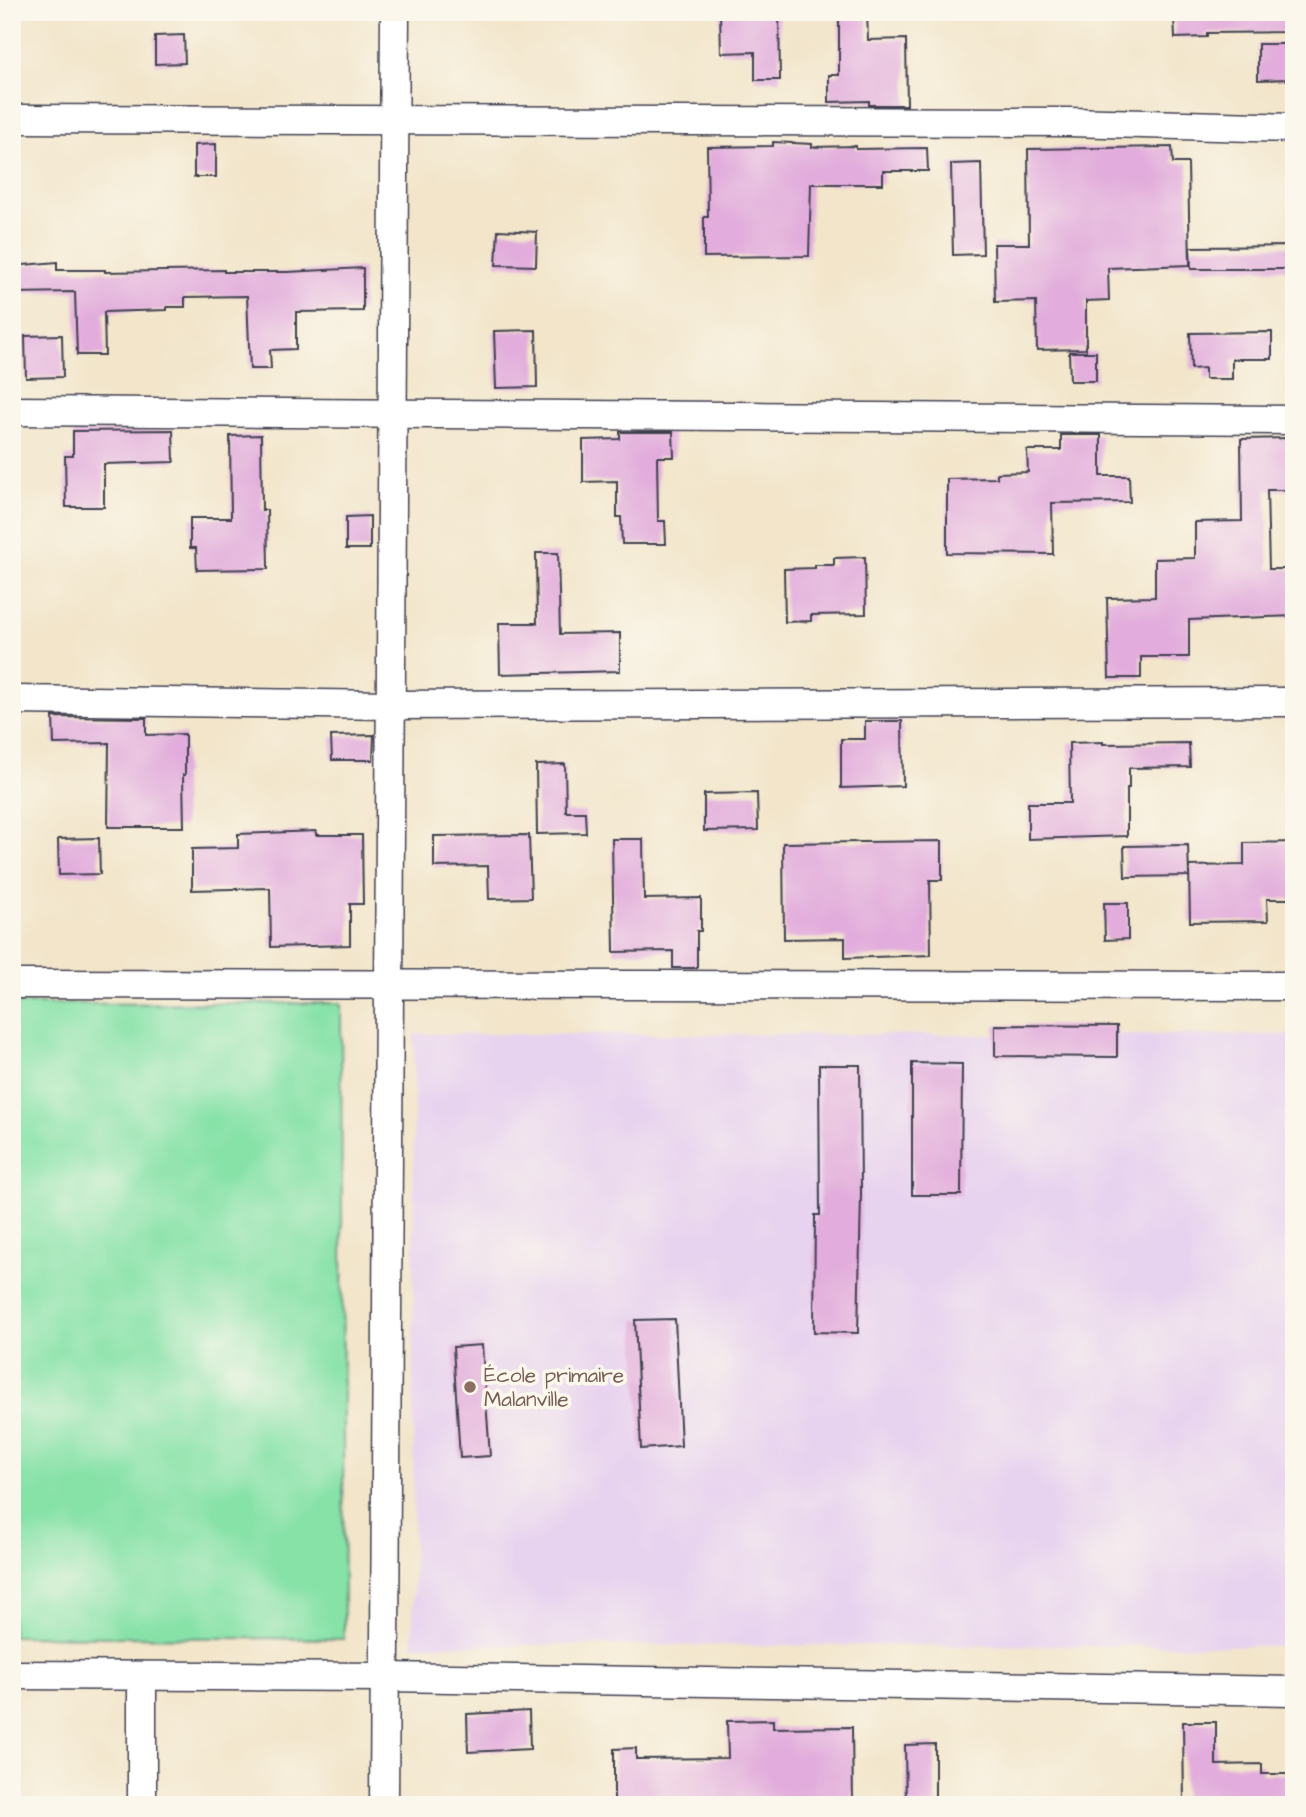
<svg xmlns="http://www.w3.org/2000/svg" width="1306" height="1817" font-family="'Architects Daughter',sans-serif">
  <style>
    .built { fill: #e7d2ef }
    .green { fill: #87e2a8; stroke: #548272; stroke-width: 2 }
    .building { fill: #e2addc }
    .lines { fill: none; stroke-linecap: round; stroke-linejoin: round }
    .street-casing { stroke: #413f50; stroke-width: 31 }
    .street { stroke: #fff; stroke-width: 28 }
    .education-dot { fill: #8d6e63; stroke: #fbf7ec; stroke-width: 2.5 }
    .labels { text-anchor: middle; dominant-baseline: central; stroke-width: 7; stroke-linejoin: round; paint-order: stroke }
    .education-label { font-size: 21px; fill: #785e54; stroke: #fbf7ec; text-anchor: start }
  </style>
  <rect width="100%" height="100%" fill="#fbf7ec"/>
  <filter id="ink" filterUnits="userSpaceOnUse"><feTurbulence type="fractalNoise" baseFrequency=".0143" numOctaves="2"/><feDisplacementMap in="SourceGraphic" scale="14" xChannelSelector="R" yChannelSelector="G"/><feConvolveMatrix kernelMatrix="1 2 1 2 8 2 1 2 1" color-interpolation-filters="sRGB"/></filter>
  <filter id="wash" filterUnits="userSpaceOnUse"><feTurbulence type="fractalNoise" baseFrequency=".00686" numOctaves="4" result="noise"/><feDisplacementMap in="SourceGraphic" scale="28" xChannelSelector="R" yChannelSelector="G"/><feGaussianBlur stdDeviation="1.57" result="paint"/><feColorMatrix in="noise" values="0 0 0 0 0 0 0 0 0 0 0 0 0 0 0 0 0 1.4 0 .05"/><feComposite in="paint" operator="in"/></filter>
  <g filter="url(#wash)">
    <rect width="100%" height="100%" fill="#f2e5ca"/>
    <!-- built -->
    <polygon class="built" points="414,1034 1294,1035 1294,1646 413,1645"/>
    <!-- green -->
    <polygon class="green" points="341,1003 344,1639 12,1636 12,1004"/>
    <g id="blocks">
      <!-- building -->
      <g class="building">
        <polygon points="720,12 779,12 780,80 755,80 755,52 721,53"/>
        <polygon points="839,12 867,12 868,40 906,39 907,105 869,105 869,101 829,102 829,75 839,75"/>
        <polygon points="1195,12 1294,12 1294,32 1207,33 1207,37 1175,38 1174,15 1195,14"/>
        <polygon points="184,35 185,63 155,64 155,36"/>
        <polygon points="1258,44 1291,44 1290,79 1258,80"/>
        <polygon points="773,142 812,144 812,147 856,146 856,149 927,148 928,171 883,171 883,184 811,184 809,256 704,257 704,217 708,217 707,147 773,146"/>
        <polygon points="216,144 216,177 194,177 194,145"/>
        <polygon points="1172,147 1173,163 1188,163 1190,265 1108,268 1109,300 1086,301 1086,349 1037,350 1036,301 995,302 994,244 1029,244 1028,149"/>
        <polygon points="981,163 983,254 953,255 951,164"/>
        <polygon points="498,230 537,232 536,266 496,265"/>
        <polygon points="1294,246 1294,269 1191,269 1190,247"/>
        <polygon points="57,262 57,270 105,270 105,272 224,270 224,272 287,272 363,268 363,311 296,312 296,349 270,350 271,369 250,369 247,296 185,297 185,307 167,307 167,310 104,312 105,355 77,355 75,292 12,293 12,266"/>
        <polygon points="536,330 537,387 496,388 494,331"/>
        <polygon points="1272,332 1272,359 1232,359 1232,379 1205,379 1205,368 1191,369 1190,333"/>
        <polygon points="62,335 63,377 26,378 25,336"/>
        <polygon points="1069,352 1096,352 1096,381 1070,381"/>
        <polygon points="173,430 174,462 104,464 104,507 66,507 65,456 73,456 73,431"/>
        <polygon points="620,432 673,432 674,457 657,457 658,521 665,521 666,544 622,544 621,517 617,517 617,481 583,482 583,440 620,439"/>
        <polygon points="261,435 262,510 267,510 268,569 197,570 196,548 190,548 190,518 231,518 230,436"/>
        <polygon points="1061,435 1101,435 1101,476 1129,476 1130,502 1052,503 1053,554 947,553 947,479 997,478 997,473 1028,472 1027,450 1061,450"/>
        <polygon points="1294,438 1294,490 1267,490 1269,569 1294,569 1294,616 1189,620 1189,657 1141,657 1141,678 1109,678 1107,598 1155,597 1155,559 1195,558 1195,522 1242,521 1241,439"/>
        <polygon points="370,516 370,549 346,549 346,517"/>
        <polygon points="536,553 558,553 560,634 620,633 620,671 500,674 499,623 537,623"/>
        <polygon points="865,557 866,614 811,615 811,621 785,622 784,569 815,568 815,565 834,565 834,558"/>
        <polygon points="53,717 146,718 146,735 185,734 185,775 183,775 184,827 108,827 109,743 54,744"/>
        <polygon points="865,721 902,721 903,786 841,788 841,739 865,739"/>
        <polygon points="374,735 373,760 332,760 331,736"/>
        <polygon points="1103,742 1103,744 1189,743 1190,767 1129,768 1129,788 1127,788 1127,836 1028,839 1028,803 1070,803 1069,743"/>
        <polygon points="565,764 566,812 585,812 586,833 537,834 536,765"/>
        <polygon points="757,793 758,830 704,831 704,794"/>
        <polygon points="316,831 316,835 362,835 363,904 350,904 350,945 271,947 270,888 192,890 192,849 238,848 238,834"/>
        <polygon points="529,835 531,898 489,899 488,866 434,867 434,836"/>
        <polygon points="99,838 100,874 59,875 58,839"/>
        <polygon points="612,839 643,839 644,899 701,898 701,931 697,931 697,968 673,968 673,951 614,952"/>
        <polygon points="942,841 942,880 930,880 931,955 845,958 845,938 784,939 783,843"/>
        <polygon points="1294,842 1293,899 1267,899 1268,921 1190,922 1189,866 1244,865 1244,843"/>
        <polygon points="1188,845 1189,876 1125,877 1124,846"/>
        <polygon points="1104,903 1128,903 1128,939 1105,940"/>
        <polygon points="995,1025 1117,1026 1117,1057 995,1056"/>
        <polygon points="912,1063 962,1064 961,1195 912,1195"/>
        <polygon points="819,1065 860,1065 861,1194 858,1333 814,1332 815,1215 820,1215"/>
        <polygon points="675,1319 681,1446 641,1449 635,1320"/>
        <polygon points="482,1345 490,1456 460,1458 453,1347"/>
        <polygon points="529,1711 530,1749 468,1752 467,1714"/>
        <polygon points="773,1720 773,1728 852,1727 853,1805 614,1805 614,1749 636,1748 636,1759 728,1758 727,1721"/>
        <polygon points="1183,1722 1216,1722 1216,1765 1262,1764 1262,1774 1294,1774 1294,1805 1184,1805"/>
        <polygon points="935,1744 935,1805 906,1805 905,1745"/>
      </g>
    </g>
  </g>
  <g filter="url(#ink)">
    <use href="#blocks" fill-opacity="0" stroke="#413f50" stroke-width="2"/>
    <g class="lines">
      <defs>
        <g id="street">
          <polyline points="12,119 1069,122 1294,128"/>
          <polyline points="12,411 1294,420"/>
          <polyline points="12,700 390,705 1294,702"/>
          <polyline points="12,984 1294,986"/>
          <polyline points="12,1675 385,1677 1294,1691"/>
          <polyline points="142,1805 142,1677"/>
          <polyline points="384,1805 395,12"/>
        </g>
      </defs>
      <!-- street casing -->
      <use href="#street" class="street-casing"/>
      <!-- street -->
      <use href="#street" class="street"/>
    </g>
  </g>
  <!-- markers -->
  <circle class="education-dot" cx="470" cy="1387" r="7"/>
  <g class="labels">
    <!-- education labels -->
    <g class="education-label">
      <text x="484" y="1375">École primaire<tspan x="484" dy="24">Malanville</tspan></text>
    </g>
  </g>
  <!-- margin -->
  <rect width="1306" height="1817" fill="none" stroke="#fbf7ec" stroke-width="42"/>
</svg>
